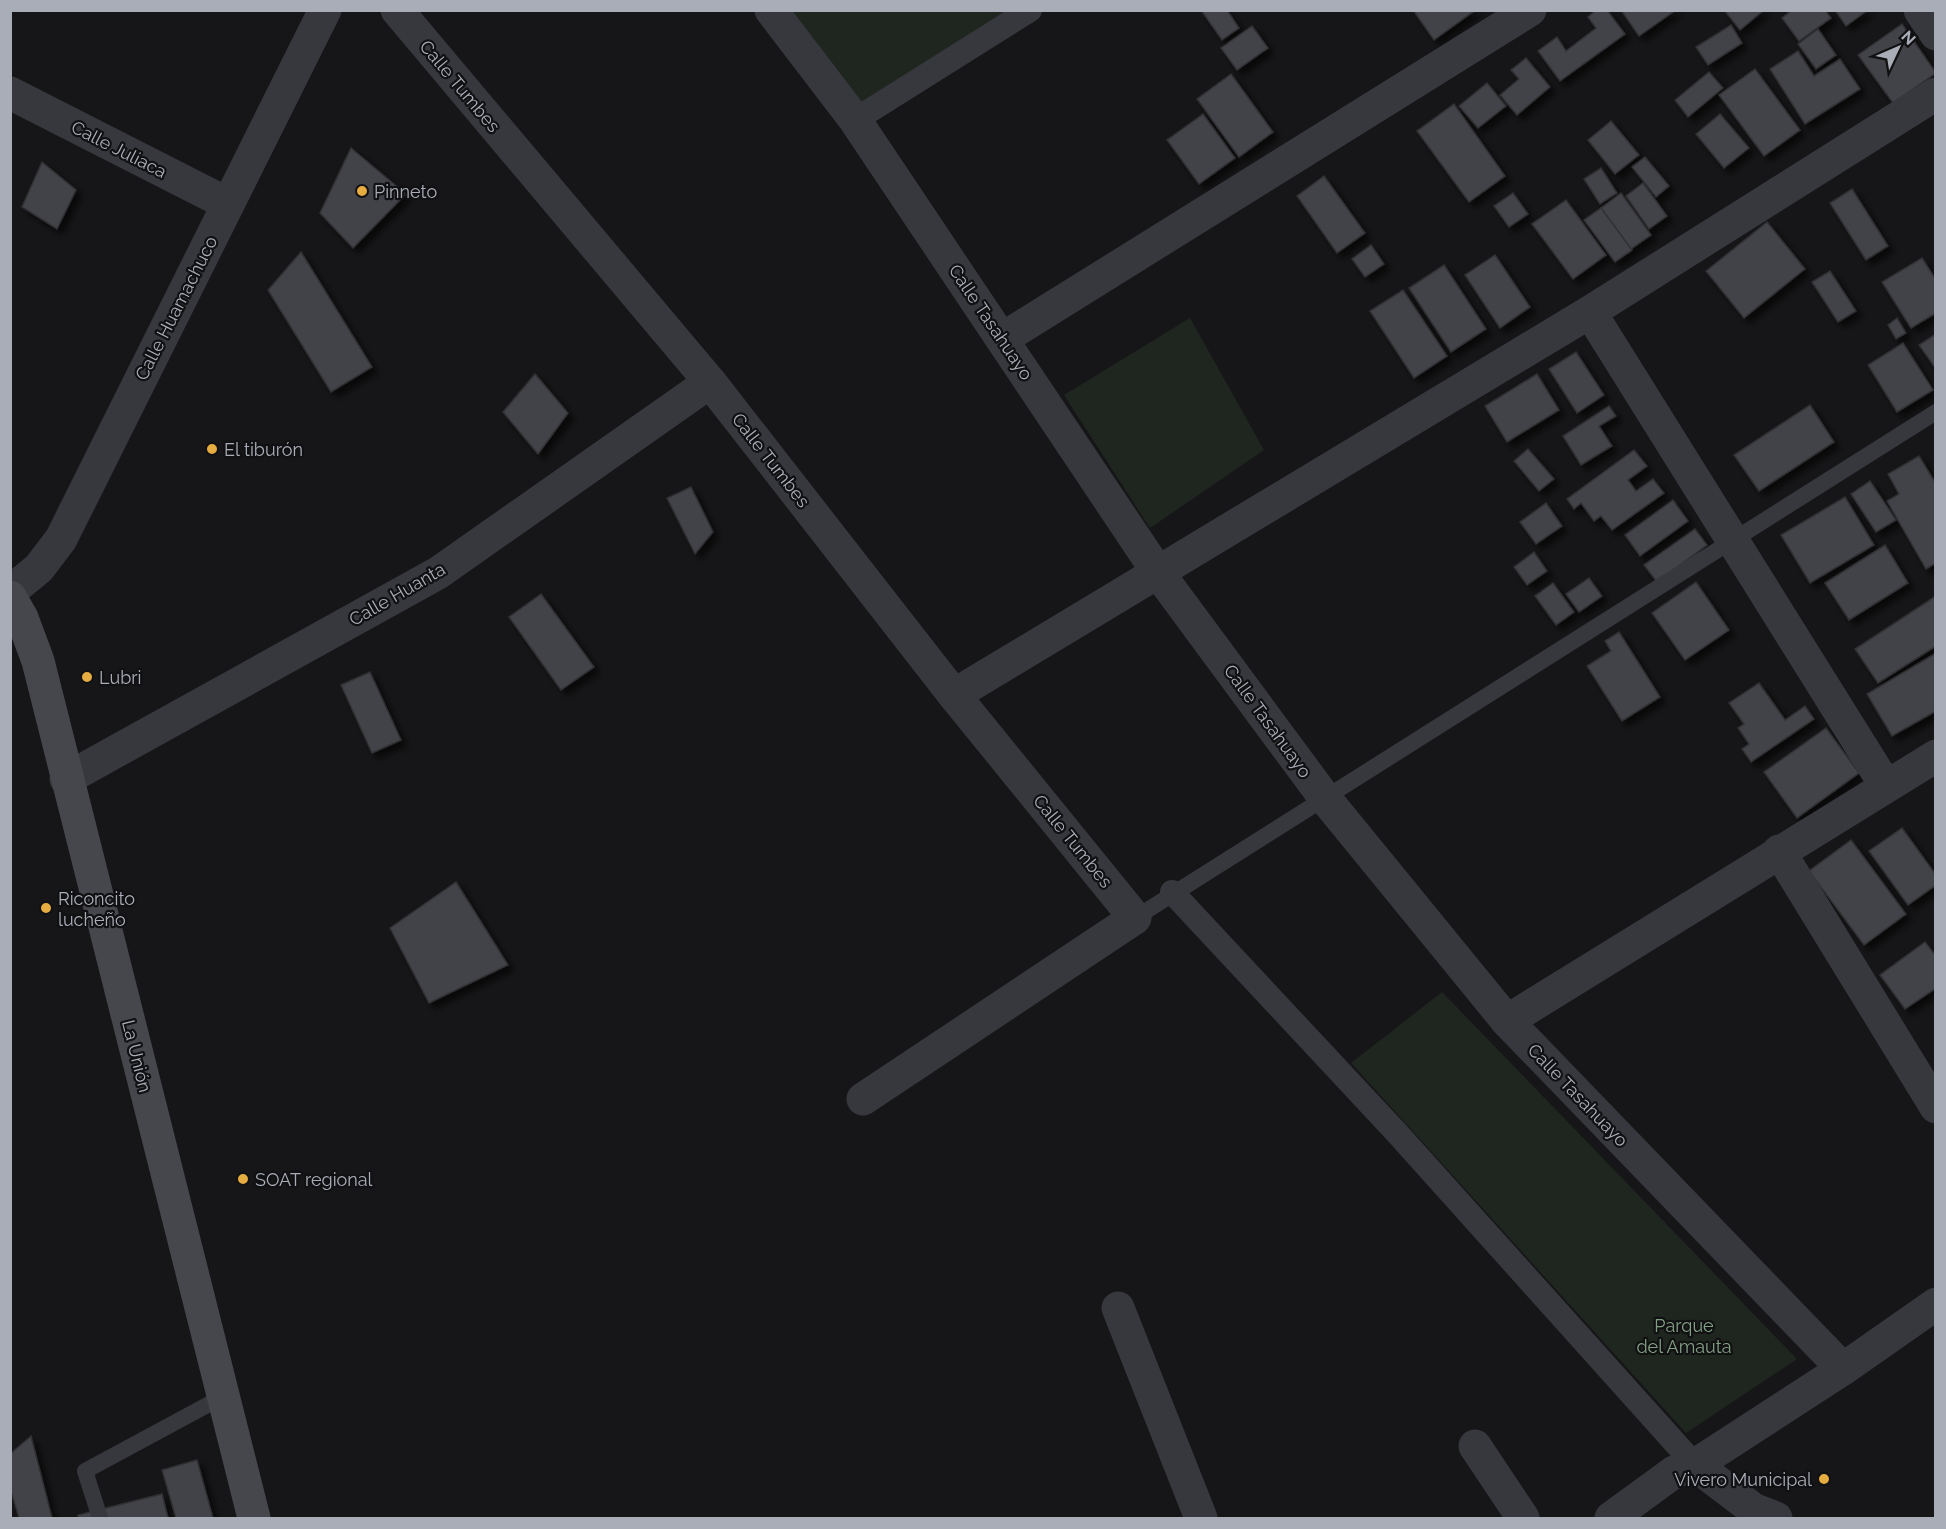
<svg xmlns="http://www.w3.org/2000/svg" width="1946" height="1529" font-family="Raleway,sans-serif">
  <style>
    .green { fill: #1f261f }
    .building { fill: #434348; stroke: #303034; stroke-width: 1.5; filter: url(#shadow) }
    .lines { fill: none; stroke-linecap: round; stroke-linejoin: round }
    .service { stroke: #37383d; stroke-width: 16 }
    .pedestrian { stroke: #37383d; stroke-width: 24 }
    .minor { stroke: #37383d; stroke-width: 33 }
    .tertiary { stroke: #37383d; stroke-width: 33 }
    .secondary { stroke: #46474c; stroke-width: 33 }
    .poi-dot { fill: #e5ac41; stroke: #111113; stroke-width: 2 }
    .labels { text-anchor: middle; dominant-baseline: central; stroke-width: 4.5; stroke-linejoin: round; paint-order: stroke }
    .street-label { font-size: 18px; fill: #a9adb7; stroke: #111113 }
    .poi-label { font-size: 18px; fill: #a9adb7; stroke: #111113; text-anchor: start }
    .park-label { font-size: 18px; fill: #82a083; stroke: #111113 }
  </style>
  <defs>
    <filter id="shadow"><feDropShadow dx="5.5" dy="5.5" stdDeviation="3" flood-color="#0009"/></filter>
  </defs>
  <rect width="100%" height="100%" fill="#161618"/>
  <!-- green -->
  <g class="green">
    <polygon points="791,11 1015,11 860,106"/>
    <polygon points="1190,318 1264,450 1150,528 1064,395"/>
    <polygon points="1442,992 1797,1359 1686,1433 1351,1063"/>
  </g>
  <!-- building -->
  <g class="building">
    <polygon points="1201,10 1227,10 1239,28 1222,40"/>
    <polygon points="1413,10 1474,10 1474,11 1434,40"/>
    <polygon points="1596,10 1607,10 1625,34 1560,81 1538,51 1557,37 1566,51 1596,28 1588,17"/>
    <polygon points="1621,10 1676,10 1639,36"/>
    <polygon points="1724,10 1764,10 1740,30"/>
    <polygon points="1792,10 1825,10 1831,18 1799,41 1782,18"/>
    <polygon points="1835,10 1868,10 1846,26"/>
    <polygon points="1902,24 1936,73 1893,103 1858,55"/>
    <polygon points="1731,25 1742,43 1708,65 1696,47"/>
    <polygon points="1252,26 1268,48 1237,70 1221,48"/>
    <polygon points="1818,29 1836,55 1816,69 1798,44"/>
    <polygon points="1798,51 1814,76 1840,59 1860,89 1805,124 1770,69"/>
    <polygon points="1526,58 1550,87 1517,115 1500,95 1519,79 1511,70"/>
    <polygon points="1755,69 1800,130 1764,156 1719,95"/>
    <polygon points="1709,72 1723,88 1688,117 1675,100"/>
    <polygon points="1231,74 1273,132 1239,157 1197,99"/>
    <polygon points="1487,83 1506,106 1478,128 1459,106"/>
    <polygon points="1454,104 1505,176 1469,202 1417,131"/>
    <polygon points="1203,114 1235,158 1199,184 1167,140"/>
    <polygon points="1720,114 1749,148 1724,168 1696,134"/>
    <polygon points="1611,121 1639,155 1615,174 1588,140"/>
    <polygon points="351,148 406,194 353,248 320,213"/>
    <polygon points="1645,157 1669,186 1656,197 1632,167"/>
    <polygon points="42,162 76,190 57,229 22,207"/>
    <polygon points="1601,168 1617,193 1600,204 1584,179"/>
    <polygon points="1324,176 1365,233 1337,253 1297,196"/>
    <polygon points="1643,183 1667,216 1649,229 1626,196"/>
    <polygon points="1852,189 1888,246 1866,260 1830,203"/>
    <polygon points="1513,193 1528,214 1509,227 1494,206"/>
    <polygon points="1621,193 1651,235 1631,249 1601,208"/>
    <polygon points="1566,200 1606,255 1573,279 1532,224"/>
    <polygon points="1601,208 1632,250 1615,262 1584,220"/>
    <polygon points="1767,222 1805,269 1744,318 1706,271"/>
    <polygon points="1371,245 1384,264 1365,277 1352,259"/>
    <polygon points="301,252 372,367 331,392 268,290"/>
    <polygon points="1495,255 1530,307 1500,328 1465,275"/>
    <polygon points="1922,258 1936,280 1936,313 1911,328 1882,282"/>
    <polygon points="1444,265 1486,329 1451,352 1409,288"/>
    <polygon points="1830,271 1856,311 1838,322 1812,282"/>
    <polygon points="1403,290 1447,356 1414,378 1370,311"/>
    <polygon points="1897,318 1906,333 1896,339 1888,325"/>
    <polygon points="1936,334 1936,369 1919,345"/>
    <polygon points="1903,343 1933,390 1897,412 1868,365"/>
    <polygon points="1576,352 1604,395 1577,413 1549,369"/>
    <polygon points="535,374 568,413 538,454 503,412"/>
    <polygon points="1537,374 1559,410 1507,442 1485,406"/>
    <polygon points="1810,405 1834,442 1759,491 1734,455"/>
    <polygon points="1609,406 1616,416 1599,426 1612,446 1581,465 1563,436"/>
    <polygon points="1528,449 1554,479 1539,491 1514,461"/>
    <polygon points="1634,450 1647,466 1628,480 1636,491 1653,479 1664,493 1612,530 1601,516 1594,521 1581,503 1574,509 1567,499"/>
    <polygon points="1919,456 1936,484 1936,563 1926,569 1887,501 1899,494 1888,474"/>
    <polygon points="1870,481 1896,520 1876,532 1851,494"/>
    <polygon points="691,487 713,532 695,554 667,498"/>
    <polygon points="1845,497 1874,545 1810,583 1781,535"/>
    <polygon points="1673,500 1688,521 1640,556 1625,535"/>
    <polygon points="1546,503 1562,526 1536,544 1520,522"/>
    <polygon points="1695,529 1707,545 1657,582 1644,565"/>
    <polygon points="1885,545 1908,583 1849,620 1825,583"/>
    <polygon points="1534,552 1547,571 1527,585 1514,567"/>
    <polygon points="1589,578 1602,596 1579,612 1566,594"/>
    <polygon points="1696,582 1729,630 1685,660 1652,613"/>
    <polygon points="1553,583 1574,612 1556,625 1535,596"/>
    <polygon points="541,594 594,667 561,690 509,617"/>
    <polygon points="1936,596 1936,646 1878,683 1855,649"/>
    <polygon points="1619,632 1660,697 1622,721 1587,666 1611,651 1605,641"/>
    <polygon points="1936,653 1936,711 1892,736 1867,694"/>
    <polygon points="370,672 401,740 372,753 341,685"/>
    <polygon points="1759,683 1785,720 1805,706 1814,719 1751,762 1742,749 1749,744 1738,728 1744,724 1729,703"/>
    <polygon points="1826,728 1859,773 1797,818 1764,772"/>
    <polygon points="1902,828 1936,875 1936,885 1908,905 1869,851"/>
    <polygon points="1851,840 1906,914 1864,945 1809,871"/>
    <polygon points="456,882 508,965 429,1003 390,928"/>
    <polygon points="1925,942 1936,956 1936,988 1905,1009 1880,975"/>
    <polygon points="31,1436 52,1518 19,1518 10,1488 10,1454"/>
    <polygon points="197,1460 213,1518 176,1518 162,1470"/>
    <polygon points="162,1494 168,1518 78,1518 78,1515"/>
  </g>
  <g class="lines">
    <!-- service -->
    <g class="service">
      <polyline points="1135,918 1936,412"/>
      <polyline points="100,1518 85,1471 224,1396"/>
    </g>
    <!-- pedestrian -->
    <g class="pedestrian">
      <polyline points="855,120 1030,10"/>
      <polyline points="1172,892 1397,1133 1695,1465"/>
    </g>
    <!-- minor -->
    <g class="minor">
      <polyline points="397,10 710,382 954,695 1135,918 863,1099"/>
      <polyline points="771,10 855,120 1157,571 1324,797 1507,1021 1843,1369"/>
      <polyline points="1920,10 1936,34"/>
      <polyline points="10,93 228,204"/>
      <polyline points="1590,312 1886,786"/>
      <polyline points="1002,339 1530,10"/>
      <polyline points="954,695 1590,312 1936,94"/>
      <polyline points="66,779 438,573 710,382"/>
      <polyline points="1779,851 1936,1107"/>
      <polyline points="1507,1021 1936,756"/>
      <polyline points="1118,1308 1201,1518"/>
      <polyline points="1475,1446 1523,1518"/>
      <polyline points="1695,1465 1753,1509 1776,1518"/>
      <polyline points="1611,1518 1674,1472 1695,1465 1843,1369 1936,1304"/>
    </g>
    <!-- tertiary -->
    <polyline class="tertiary" points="10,592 39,568 61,539 325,10"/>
    <!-- secondary -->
    <polyline class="secondary" points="10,597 22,618 38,661 254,1518"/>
  </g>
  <!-- markers -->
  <g class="poi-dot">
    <circle cx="362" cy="191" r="6"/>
    <circle cx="212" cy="449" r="6"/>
    <circle cx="87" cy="677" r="6"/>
    <circle cx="46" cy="908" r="6"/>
    <circle cx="243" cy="1179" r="6"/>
    <circle cx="1824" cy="1479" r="6"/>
  </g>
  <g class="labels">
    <!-- street labels -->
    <g class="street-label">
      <text transform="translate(460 86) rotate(50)">Calle Tumbes</text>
      <text transform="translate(119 149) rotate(27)">Calle Juliaca</text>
      <text transform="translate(176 308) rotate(-63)">Calle Huamachuco</text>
      <text transform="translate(991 322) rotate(56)">Calle Tasahuayo</text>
      <text transform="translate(771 460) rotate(52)">Calle Tumbes</text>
      <text transform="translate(397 594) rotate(-30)">Calle Huanta</text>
      <text transform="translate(1268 721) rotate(54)">Calle Tasahuayo</text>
      <text transform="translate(1073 841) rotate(51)">Calle Tumbes</text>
      <text transform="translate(137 1056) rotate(76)">La Unión</text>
      <text transform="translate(1578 1095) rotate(46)">Calle Tasahuayo</text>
    </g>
    <!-- poi labels -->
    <g class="poi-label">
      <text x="374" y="191">Pinneto</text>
      <text x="224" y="449">El tiburón</text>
      <text x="99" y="677">Lubri</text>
      <text x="58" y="898">Riconcito<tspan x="58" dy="21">lucheño</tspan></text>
      <text x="255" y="1179">SOAT regional</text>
      <text x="1812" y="1479" text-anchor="end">Vivero Municipal</text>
    </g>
    <!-- park labels -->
    <g class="park-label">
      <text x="1684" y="1325">Parque<tspan x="1684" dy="21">del Amauta</tspan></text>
    </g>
  </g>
  <!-- border -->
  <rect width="1946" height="1529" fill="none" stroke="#a9adb7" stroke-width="24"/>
  <!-- north arrow -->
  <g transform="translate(1898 48) rotate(46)" stroke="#111113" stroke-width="4.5" paint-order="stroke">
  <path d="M0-4.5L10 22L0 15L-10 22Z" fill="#a9adb7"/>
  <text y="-9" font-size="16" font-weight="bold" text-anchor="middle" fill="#a9adb7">N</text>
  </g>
</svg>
